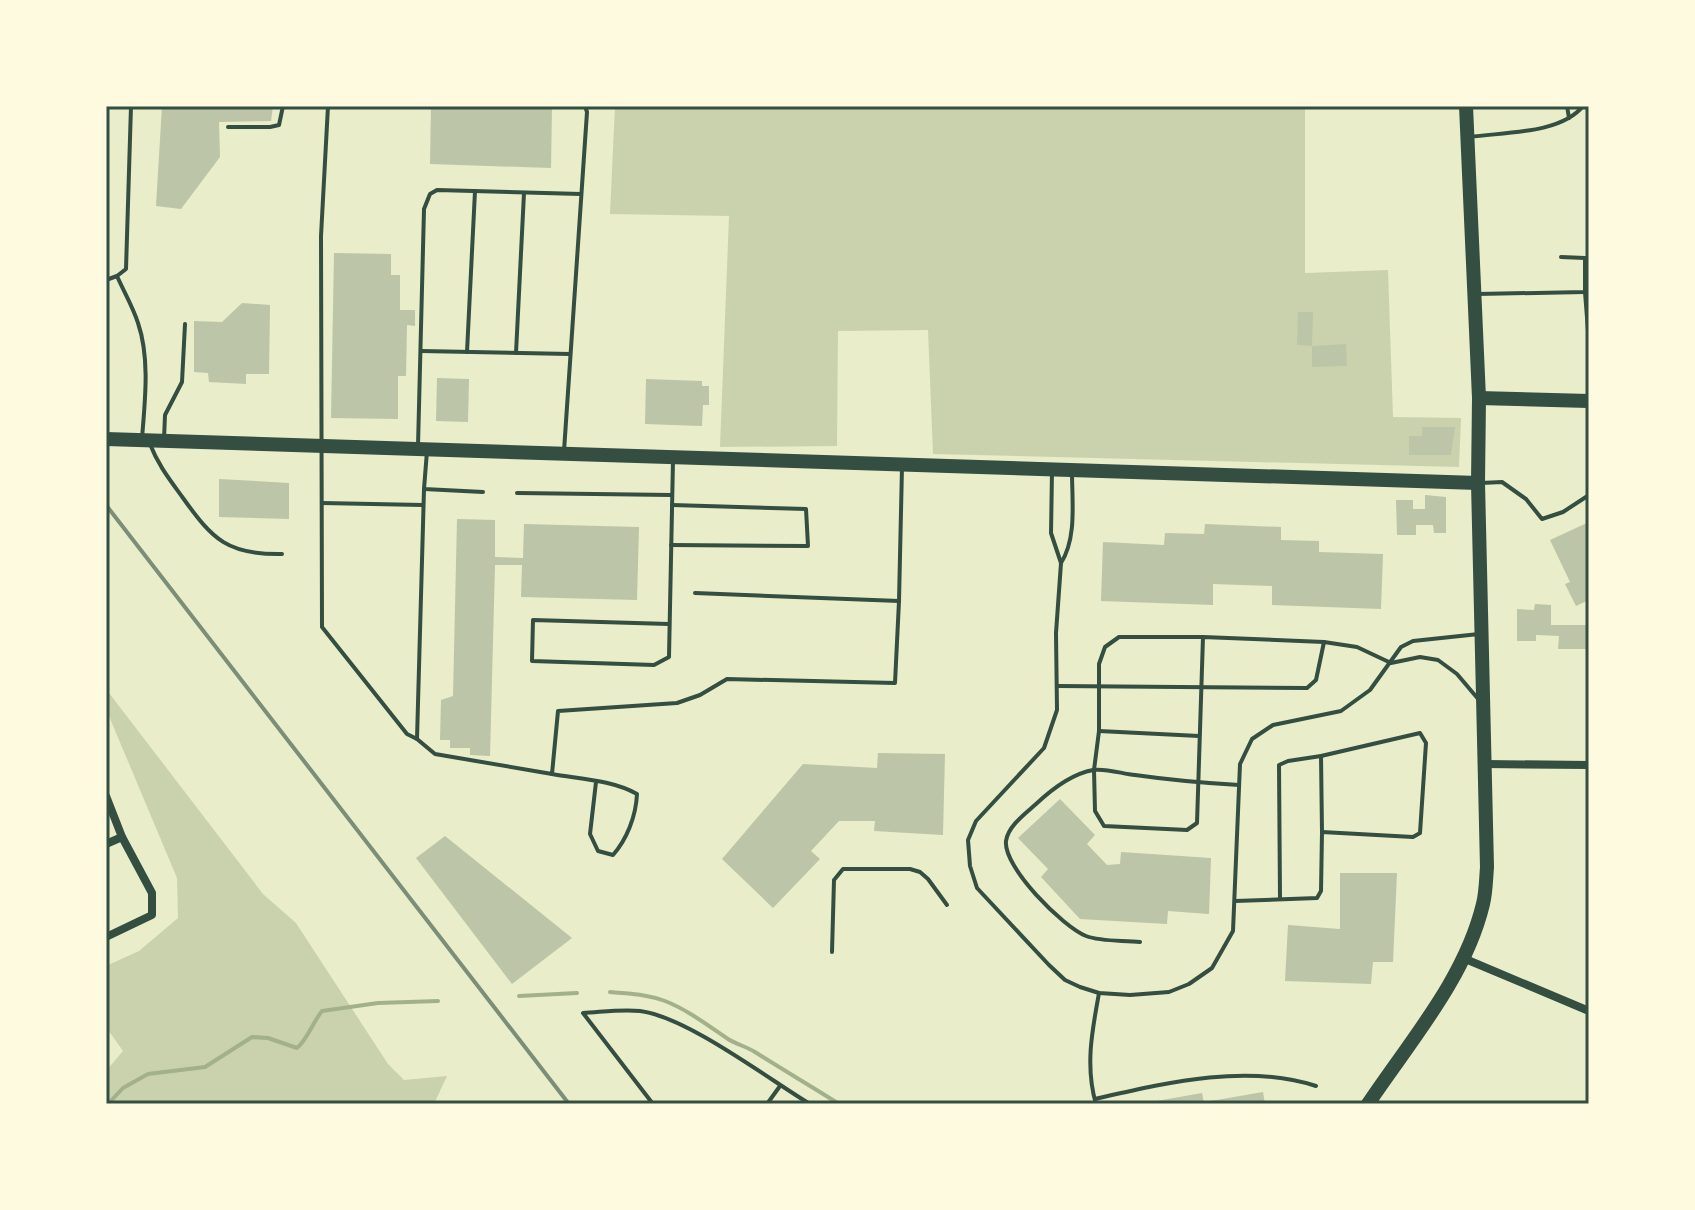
<svg xmlns="http://www.w3.org/2000/svg" width="1695" height="1210" font-family="Poppins,sans-serif">
  <style>
    .green { fill: #cad2ad }
    .lines { fill: none; stroke-linecap: round; stroke-linejoin: round }
    .stream { stroke: #a3b18a; stroke-width: 4 }
    .building { fill: #bcc5a7 }
    .service { stroke: #344e41; stroke-width: 4 }
    .minor { stroke: #344e41; stroke-width: 8 }
    .primary { stroke: #344e41; stroke-width: 14 }
    .rail { stroke: #7c8e77; stroke-width: 4 }
    .neatline { fill: none; stroke: #344e41; stroke-width: 3 }
  </style>
  <rect width="100%" height="100%" fill="#e9edc9"/>
  <!-- green -->
  <g class="green">
    <polygon points="615,106 1305,106 1305,273 1388,270 1393,417 1461,418 1459,467 933,454 928,330 838,331 837,446 720,447 729,216 610,214"/>
    <polygon points="106,689 263,894 296,923 388,1064 404,1080 447,1076 434,1104 106,1104 106,1071 123,1051 106,1027 106,966 139,951 178,918 177,878 106,709"/>
  </g>
  <g class="lines">
    <!-- stream -->
    <g class="stream">
      <path d="M610,992C629,994 647,994 665,1001C688,1010 707,1025 728,1039C736,1044 747,1047 755,1052C783,1070 811,1086 839,1104"/>
      <polyline points="519,996 577,993"/>
      <path d="M108,1104L123,1088L148,1074L205,1067L252,1037L268,1038L297,1048C307,1040 313,1022 322,1011L378,1003L438,1001"/>
    </g>
  </g>
  <!-- building -->
  <g class="building">
    <polygon points="162,106 273,106 271,121 219,122 220,157 181,209 156,206"/>
    <polygon points="431,106 552,106 551,168 430,164"/>
    <polygon points="334,253 391,254 391,275 400,275 400,310 415,310 415,326 407,325 406,376 398,376 398,419 331,418"/>
    <polygon points="242,303 270,305 269,374 246,374 246,384 209,382 208,373 194,372 194,321 222,322"/>
    <polygon points="1298,312 1313,312 1312,346 1346,344 1347,366 1312,367 1312,346 1297,345"/>
    <polygon points="437,378 469,379 468,422 436,421"/>
    <polygon points="646,379 702,381 702,386 709,386 709,405 703,405 702,426 645,424"/>
    <polygon points="1422,427 1455,427 1451,455 1409,455 1409,436 1422,436"/>
    <polygon points="219,479 289,483 289,519 219,517"/>
    <polygon points="1425,495 1446,497 1446,533 1434,533 1433,525 1416,525 1416,535 1397,535 1396,500 1413,500 1413,509 1425,509"/>
    <polygon points="457,519 495,520 495,557 523,558 524,524 639,527 637,600 521,597 522,565 495,565 490,756 470,755 470,748 450,748 450,740 440,740 441,700 453,696"/>
    <polygon points="1589,522 1589,600 1576,606 1565,584 1570,582 1550,540"/>
    <polygon points="1205,524 1281,527 1281,540 1319,541 1319,552 1383,554 1381,609 1272,605 1272,586 1213,584 1213,605 1101,601 1103,542 1164,545 1165,533 1204,534"/>
    <polygon points="1535,604 1551,605 1551,625 1589,625 1589,649 1558,649 1559,636 1536,635 1536,641 1517,641 1517,609 1534,610"/>
    <polygon points="878,753 945,754 943,835 874,831 875,821 839,821 811,851 820,859 773,908 722,859 803,764 877,768"/>
    <polygon points="1060,799 1095,835 1087,844 1107,865 1120,864 1121,852 1211,858 1209,914 1168,911 1167,924 1080,919 1041,877 1048,869 1018,838"/>
    <polygon points="445,836 572,938 512,984 416,858"/>
    <polygon points="1340,873 1397,873 1393,962 1373,962 1371,984 1285,981 1288,925 1340,929"/>
    <polygon points="1263,1092 1265,1104 1205,1104 1205,1102"/>
    <polygon points="1202,1093 1204,1104 1151,1104 1151,1102"/>
  </g>
  <g class="lines">
    <!-- service -->
    <g class="service">
      <path d="M131,106L126,269L117,276C124,292 133,307 138,323C150,358 145,401 142,438"/>
      <polyline points="328,106 321,236 322,627 407,734 417,739 435,754 552,774 558,711 677,703 700,695 727,679 895,683 899,601"/>
      <polyline points="1567,106 1569,118"/>
      <polyline points="228,127 270,127 279,125 283,106"/>
      <path d="M1470,137C1504,132 1561,134 1583,106"/>
      <polyline points="106,280 117,276"/>
      <polyline points="1585,292 1589,343"/>
      <polyline points="1477,294 1585,292 1585,258 1561,257"/>
      <polyline points="421,351 570,354"/>
      <polyline points="467,352 475,191"/>
      <polyline points="516,353 524,193"/>
      <polyline points="164,439 165,415 182,382 185,324"/>
      <path d="M150,444C158,465 170,480 183,498C213,540 228,555 282,554"/>
      <polyline points="418,446 424,209 430,194 437,190 581,194"/>
      <polyline points="427,451 424,489 483,492"/>
      <polyline points="564,451 587,112 585,106"/>
      <polyline points="1052,471 1051,533 1061,563 1056,633 1057,710 1044,748 976,821 968,840 970,866 977,888 1049,965 1065,980 1080,987 1099,993 1130,995 1169,992 1189,984 1212,968 1233,931 1240,764 1252,739 1273,725 1341,711 1370,690 1401,647 1413,641 1479,634"/>
      <polyline points="1481,483 1502,482 1526,499 1542,519 1563,512 1589,495"/>
      <polyline points="517,493 672,495"/>
      <polyline points="322,503 423,505"/>
      <polyline points="671,545 808,546 806,509 672,505"/>
      <path d="M1061,563C1077,538 1072,501 1072,472"/>
      <polyline points="695,593 899,601 902,467"/>
      <polyline points="669,624 533,620 532,661 654,665 669,657 673,460"/>
      <polyline points="1203,637 1197,823 1187,830 1104,826 1095,811 1094,770 1099,731 1099,664 1105,647 1119,637 1203,637 1324,642 1357,647 1391,663 1420,657 1438,660 1457,674 1479,700"/>
      <polyline points="1057,686 1307,688 1316,680 1324,642"/>
      <polyline points="1099,731 1199,736"/>
      <polyline points="417,739 424,489"/>
      <polyline points="1321,756 1322,832"/>
      <path d="M552,774C580,779 612,780 637,794C636,816 627,839 613,855L598,851L590,834L596,782"/>
      <polyline points="1235,901 1317,898 1321,891 1322,832 1413,837 1420,833 1426,743 1420,733 1321,756 1288,761 1279,765 1280,899"/>
      <path d="M1140,942C1123,940 1102,942 1086,936C1063,927 1003,867 1006,841C1008,826 1026,813 1036,804C1052,789 1071,774 1093,770C1106,768 1123,774 1135,775C1170,780 1204,783 1239,785"/>
      <polyline points="832,952 834,880 843,869 910,869 920,872 928,879 947,905"/>
      <path d="M1095,1099C1165,1083 1246,1063 1316,1086"/>
      <path d="M653,1104L583,1013C602,1012 621,1009 640,1011C687,1017 767,1078 810,1104"/>
      <polyline points="767,1104 780,1086"/>
      <path d="M1096,1104C1085,1067 1092,1031 1099,993"/>
    </g>
    <!-- minor -->
    <g class="minor">
      <polyline points="1485,764 1589,765"/>
      <polyline points="106,796 122,837 152,893 152,915 106,937"/>
      <polyline points="106,844 122,837"/>
      <polyline points="1463,958 1589,1011"/>
    </g>
    <!-- primary -->
    <g class="primary">
      <polyline points="1479,398 1589,401"/>
      <polyline points="106,439 1478,483"/>
      <path d="M1368,1104C1410,1041 1465,979 1483,904C1486,892 1486,879 1487,867L1478,483L1479,398L1466,106"/>
    </g>
    <!-- rail -->
    <polyline class="rail" points="106,505 569,1104"/>
  </g>
  <!-- border -->
  <rect width="1695" height="1210" fill="none" stroke="#fefae0" stroke-width="216"/>
  <rect x="108" y="108" width="1479" height="994" class="neatline"/>
</svg>
